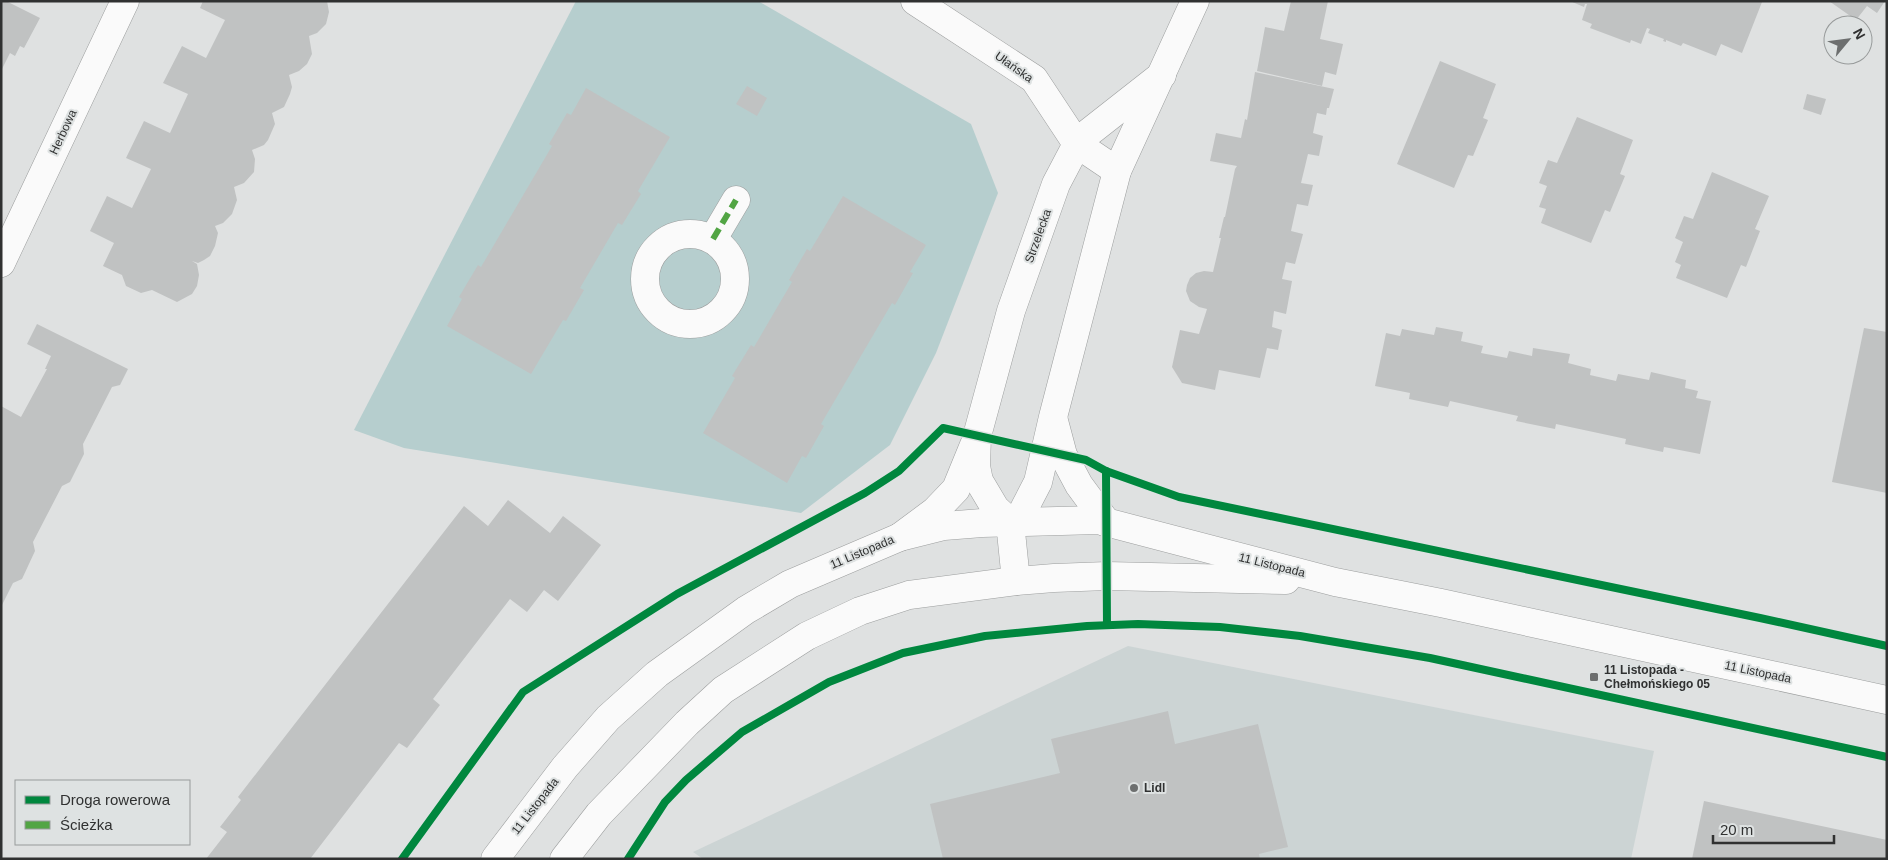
<svg xmlns="http://www.w3.org/2000/svg" width="1888" height="860" font-family="Helvetica,sans-serif">
  <style>
    .built { fill: #ccd4d4 }
    .green { fill: #b6cece }
    .building { fill: #c0c2c2 }
    .lines { fill: none; stroke-linecap: round; stroke-linejoin: round }
    .pedestrian-casing { stroke: #9c9e9e; stroke-width: 29 }
    .minor-casing { stroke: #9c9e9e; stroke-width: 29 }
    .tertiary-casing { stroke: #9c9e9e; stroke-width: 29 }
    .pedestrian { stroke: #fafafa; stroke-width: 28 }
    .minor { stroke: #fafafa; stroke-width: 28 }
    .tertiary { stroke: #fafafa; stroke-width: 28 }
    .quiet { stroke: #52a544; stroke-width: 6; stroke-dasharray: 12 6; stroke-linecap: butt }
    .cycleway-casing { stroke: #dee2e2; stroke-width: 11 }
    .cycleway { stroke: #00873e; stroke-width: 8 }
    .poi-dot { fill: #6d6f6f; stroke: #dee2e2; stroke-width: 2 }
    .labels { text-anchor: middle; dominant-baseline: central; stroke-width: 4; stroke-linejoin: round; paint-order: stroke }
    .street-label { font-size: 12px; fill: #303131; stroke: #dee2e2 }
    .poi-label { font-size: 12px; font-weight: bold; fill: #303131; stroke: #dee2e2; text-anchor: start }
  </style>
  <rect width="100%" height="100%" fill="#dfe1e1"/>
  <!-- built -->
  <polygon class="built" points="1128,646 1654,751 1631,859 703,859 693,852"/>
  <!-- green -->
  <polygon class="green" points="576,1 758,1 971,124 998,193 936,353 890,445 801,513 404,448 354,430"/>
  <!-- building -->
  <g class="building">
    <polygon points="1,1 6,1 40,18 24,48 20,46 15,56 10,53 1,71"/>
    <polygon points="203,1 327,1 329,12 326,24 317,33 309,36 312,54 307,64 299,71 289,75 292,87 290,94 284,107 272,113 275,124 268,140 264,145 252,150 255,159 254,172 244,183 234,187 237,200 232,214 223,223 215,226 218,233 215,246 210,256 204,260 198,263 192,261 197,264 199,275 197,286 192,294 177,302 152,290 141,293 126,286 122,275 103,266 114,243 90,231 107,196 132,208 151,169 126,158 144,121 170,133 188,94 163,83 182,46 206,58 225,20 200,8"/>
    <polygon points="1291,1 1328,1 1320,39 1343,44 1336,75 1325,72 1322,86 1257,71 1265,27 1284,31"/>
    <polygon points="1570,1 1759,1 1762,2 1742,53 1721,44 1716,56 1683,43 1681,46 1666,40 1666,42 1663,41 1664,39 1648,33 1650,29 1647,28 1641,44 1631,40 1630,43 1590,28 1592,24 1582,20 1587,4 1585,4 1584,7"/>
    <polygon points="1829,1 1885,1 1877,13 1867,6 1856,20"/>
    <polygon points="1440,61 1496,84 1483,118 1488,120 1473,156 1468,155 1454,188 1397,164"/>
    <polygon points="1255,72 1334,89 1329,108 1327,108 1326,115 1317,113 1313,133 1323,136 1319,156 1308,154 1301,183 1313,185 1308,206 1297,204 1291,231 1303,234 1295,264 1286,262 1282,279 1292,281 1286,314 1274,311 1272,327 1282,330 1278,350 1267,348 1260,378 1219,370 1215,390 1182,383 1172,367 1180,330 1199,334 1207,309 1199,307 1190,301 1186,291 1187,285 1190,278 1196,273 1204,271 1213,272 1221,238 1219,238 1224,217 1225,217 1235,169 1237,166 1210,161 1216,133 1241,138 1245,119 1247,120"/>
    <polygon points="747,86 767,98 757,116 736,104"/>
    <polygon points="586,88 670,137 638,191 641,194 622,225 618,223 580,288 584,290 566,321 563,320 531,374 447,326 462,299 459,297 478,265 481,267 552,146 549,144 567,113 571,115"/>
    <polygon points="1807,94 1826,99 1821,115 1803,109"/>
    <polygon points="1577,117 1633,140 1620,174 1625,176 1610,212 1605,210 1591,243 1541,223 1546,209 1539,207 1547,186 1539,183 1548,160 1557,163"/>
    <polygon points="1712,172 1769,196 1755,229 1760,231 1746,267 1741,265 1727,298 1676,278 1681,265 1675,262 1683,242 1675,238 1684,216 1693,219"/>
    <polygon points="843,196 926,245 910,272 913,273 895,305 892,303 821,424 824,426 806,458 802,456 787,483 703,433 735,378 732,376 751,345 754,347 792,282 789,280 807,249 810,251"/>
    <polygon points="37,324 128,369 120,385 112,387 83,444 84,454 70,482 62,486 33,542 35,551 22,579 13,583 1,607 1,406 21,417 47,369 45,369 51,356 27,344"/>
    <polygon points="1436,327 1463,332 1461,341 1483,346 1481,353 1507,358 1509,351 1532,356 1533,348 1570,354 1568,363 1591,369 1590,375 1616,381 1618,374 1649,380 1651,372 1686,380 1685,388 1698,391 1696,398 1711,401 1700,454 1664,447 1663,452 1625,444 1626,439 1556,424 1555,429 1516,421 1518,416 1450,401 1448,407 1409,399 1410,393 1375,386 1386,333 1400,336 1402,329 1434,335"/>
    <polygon points="1864,328 1887,332 1887,493 1832,482"/>
    <polygon points="508,500 550,533 563,516 601,545 558,601 544,590 527,612 510,599 433,699 440,705 407,748 399,743 310,859 206,859 227,832 220,827 241,800 238,797 464,506 488,526"/>
    <polygon points="1168,711 1175,744 1258,724 1288,847 1259,854 1260,859 943,859 930,804 1060,773 1051,739"/>
    <polygon points="1704,801 1887,840 1887,859 1692,859"/>
  </g>
  <g class="lines">
    <defs>
      <g id="pedestrian">
        <circle cx="690" cy="279" r="45"/>
        <polyline points="713,239 736,200"/>
      </g>
      <g id="minor">
        <polyline points="915,1 1034,79 1077,144 1117,171"/>
        <polyline points="1,263 125,1"/>
        <polyline points="1054,421 1063,455 1079,485 1107,523"/>
        <polyline points="1010,522 1022,513 1038,482 1053,417 1117,171 1195,1"/>
        <polyline points="900,537 935,511 956,489 974,445"/>
        <polyline points="1016,581 1010,522 995,508 979,481 976,466 977,436 1011,311 1056,184 1077,144 1083,137 1162,75"/>
      </g>
      <g id="tertiary">
        <polyline points="495,859 565,767 608,718 657,674 746,610 790,584 900,537 944,526 982,523 1098,520 1335,582 1441,603 1887,700"/>
        <polyline points="564,859 599,814 687,723 723,690 807,636 860,611 909,595 1016,581 1054,578 1107,576 1286,580"/>
      </g>
    </defs>
    <!-- pedestrian casing -->
    <use href="#pedestrian" class="pedestrian-casing"/>
    <!-- minor casing -->
    <use href="#minor" class="minor-casing"/>
    <!-- tertiary casing -->
    <use href="#tertiary" class="tertiary-casing"/>
    <!-- pedestrian -->
    <use href="#pedestrian" class="pedestrian"/>
    <!-- minor -->
    <use href="#minor" class="minor"/>
    <!-- tertiary -->
    <use href="#tertiary" class="tertiary"/>
    <!-- quiet -->
    <polyline class="quiet" points="713,239 736,200"/>
    <defs>
      <g id="cycleway">
        <polyline points="1106,471 1107,625"/>
        <polyline points="402,859 523,692 677,594 865,493 899,471 943,428 1086,460 1106,471 1179,497 1760,618 1887,646"/>
        <polyline points="628,859 665,802 686,780 742,732 829,682 903,653 985,636 1087,626 1138,624 1220,627 1300,636 1430,658 1887,757"/>
      </g>
    </defs>
    <!-- cycleway casing -->
    <use href="#cycleway" class="cycleway-casing"/>
    <!-- cycleway -->
    <use href="#cycleway" class="cycleway"/>
  </g>
  <!-- markers -->
  <g class="poi-dot">
    <rect x="1589" y="672" width="10" height="10" rx="2.5"/>
    <circle cx="1134" cy="788" r="5"/>
  </g>
  <g class="labels">
    <!-- street labels -->
    <g class="street-label">
      <text transform="translate(1014 67) rotate(35)">Ułańska</text>
      <text transform="translate(63 132) rotate(-65)">Herbowa</text>
      <text transform="translate(1038 236) rotate(-70)">Strzelecka</text>
      <text transform="translate(862 552) rotate(-23)">11 Listopada</text>
      <text transform="translate(1272 565) rotate(14)">11 Listopada</text>
      <text transform="translate(1758 672) rotate(12)">11 Listopada</text>
      <text transform="translate(535 806) rotate(-52)">11 Listopada</text>
    </g>
    <!-- poi labels -->
    <g class="poi-label">
      <text x="1604" y="670">11 Listopada -<tspan x="1604" dy="14">Chełmońskiego 05</tspan></text>
      <text x="1144" y="788">Lidl</text>
    </g>
  </g>
  <!-- border -->
  <rect width="1888" height="860" fill="none" stroke="#303131" stroke-width="5"/>
  <!-- legend -->
  <rect x="15" y="780" width="175" height="65" fill="#dee2e2" stroke="#989b9b"/>
  <rect x="25" y="796" width="25" height="8" fill="#00873e" stroke="#989b9b"/>
  <text x="60" y="805" font-size="15" fill="#303131">Droga rowerowa</text>
  <rect x="25" y="821" width="25" height="8" fill="#52a544" stroke="#989b9b"/>
  <text x="60" y="830" font-size="15" fill="#303131">Ścieżka</text>
  <!-- north arrow -->
  <g transform="translate(1848 40) rotate(61)"><circle r="24" fill="#dee2e2" stroke="#989b9b"/>
  <path d="M0-4L9 19L0 12L-9 19Z" fill="#6d6f6f"/>
  <text y="-8" font-size="14" font-weight="bold" text-anchor="middle" fill="#303131">N</text>
  </g>
  <!-- scale -->
  <path d="M1713 835v8h121v-8" fill="none" stroke="#303131" stroke-width="2.5"/>
  <text x="1720" y="835" font-size="15" fill="#303131" stroke="#dee2e2" stroke-width="4" paint-order="stroke">20 m</text>
</svg>
